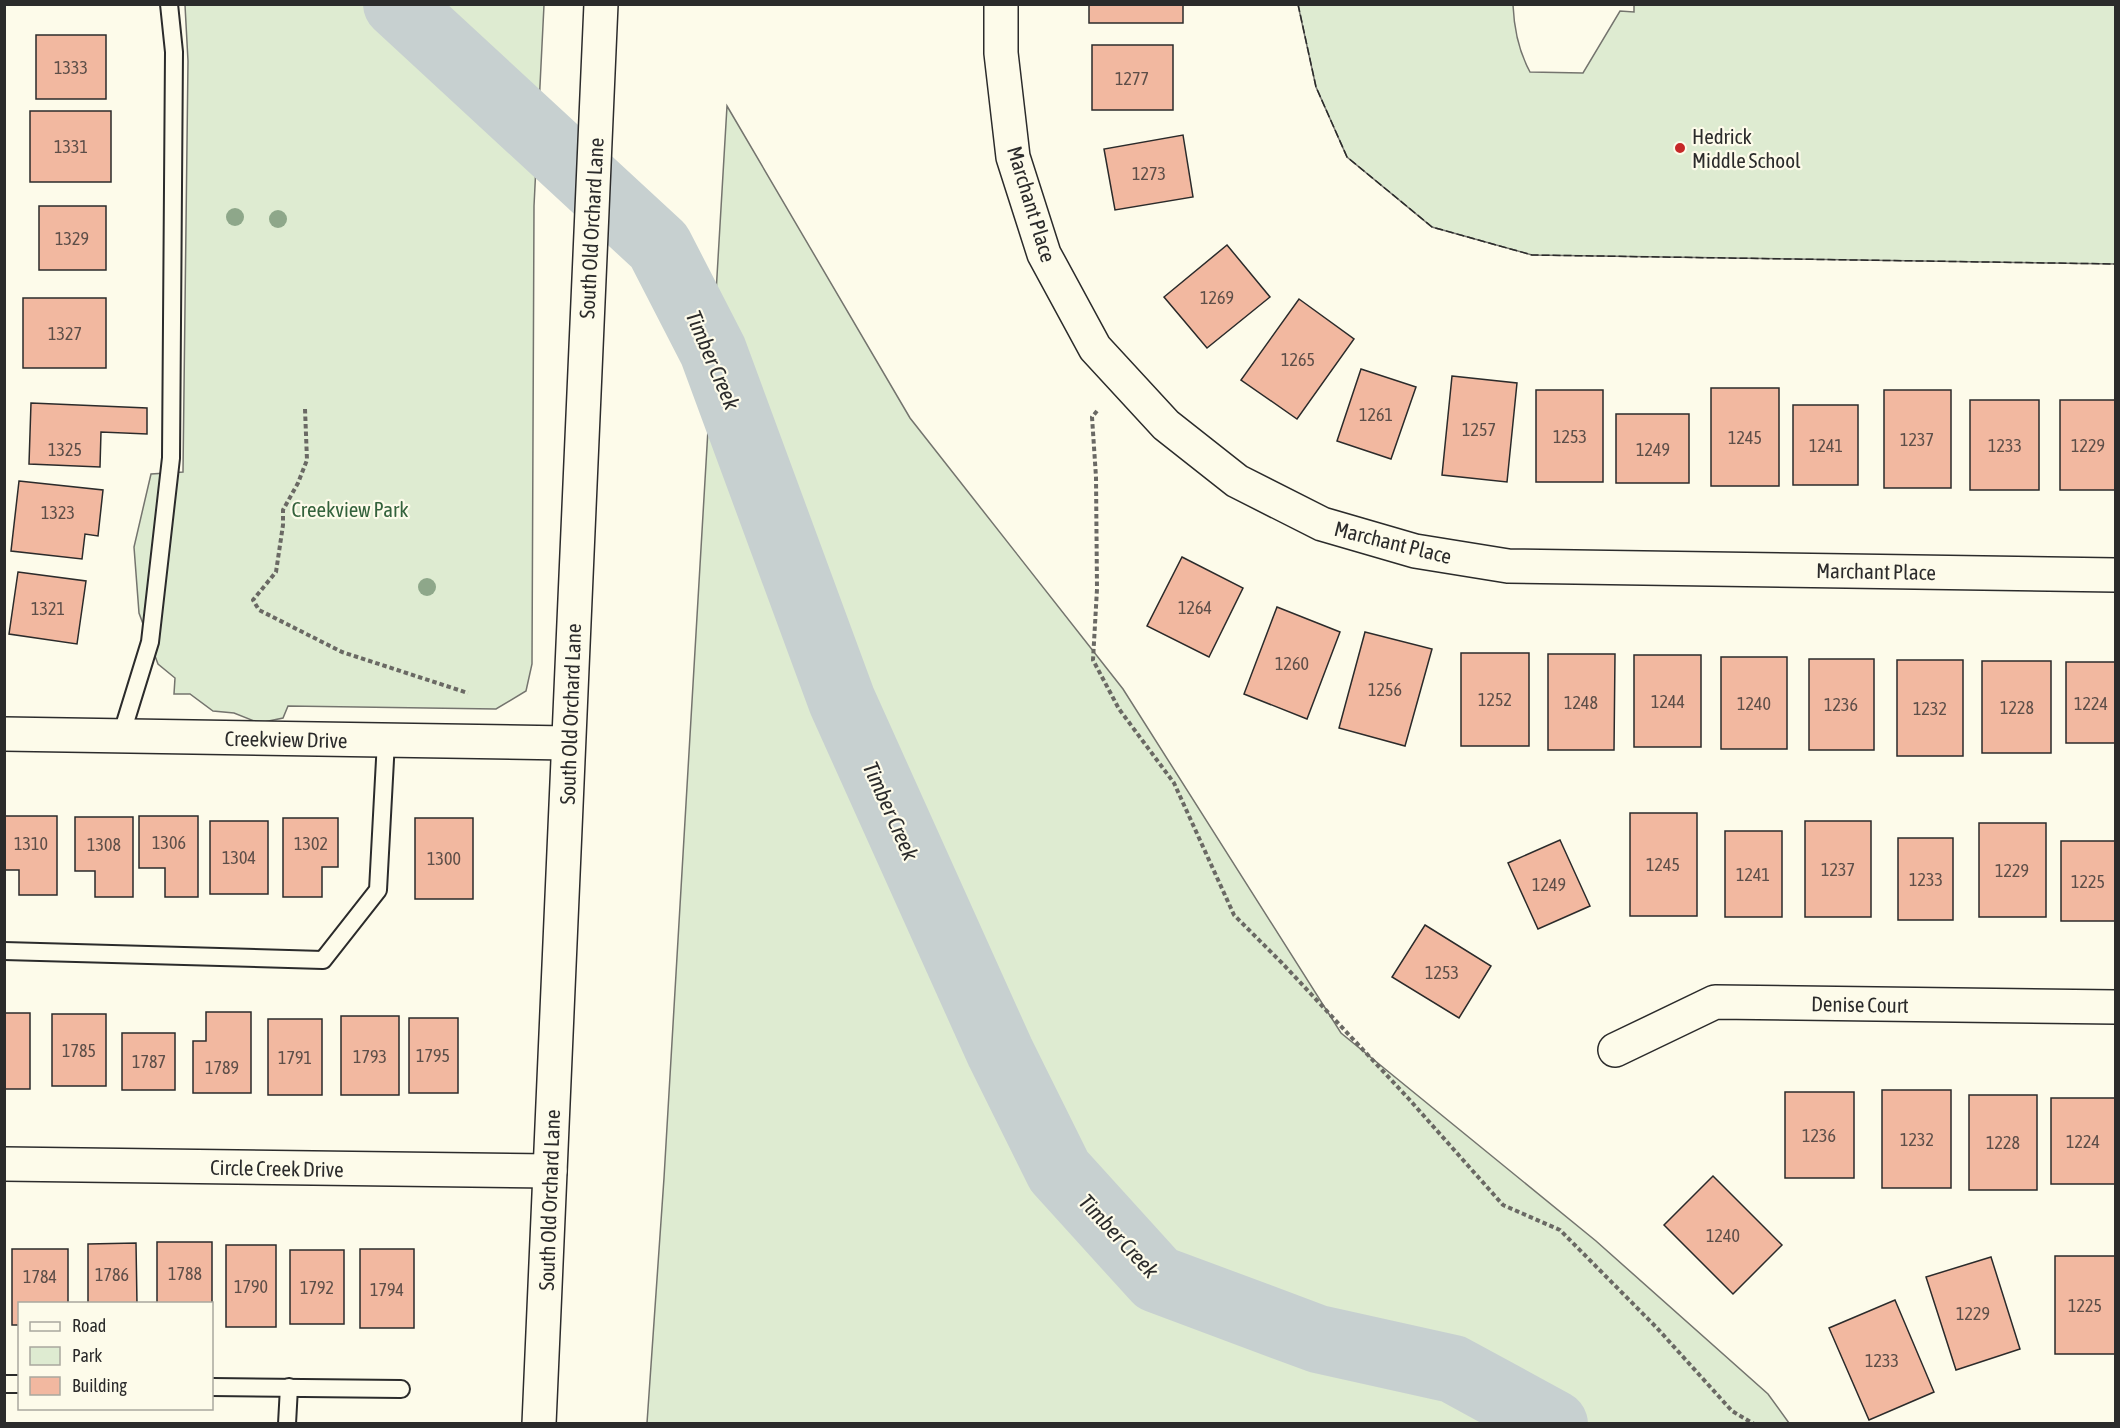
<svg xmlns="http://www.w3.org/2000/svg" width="2120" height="1428" font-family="'Asap Condensed',sans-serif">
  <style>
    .green { fill: #deebd1; stroke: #74746e; stroke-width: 1.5 }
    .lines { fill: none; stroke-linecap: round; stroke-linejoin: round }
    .river { stroke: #c7d0d0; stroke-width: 68 }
    .building { fill: #f2b8a0; stroke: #2b2b2b; stroke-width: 1.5 }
    .lane-casing { stroke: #2b2b2b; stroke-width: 20 }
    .street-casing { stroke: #2b2b2b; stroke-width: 36 }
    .secondary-casing { stroke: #2b2b2b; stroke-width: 36 }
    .path { stroke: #6a6964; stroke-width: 4; stroke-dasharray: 4.5 3; stroke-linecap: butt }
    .lane { stroke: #fdfbea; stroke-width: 16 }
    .street { stroke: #fdfbea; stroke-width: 33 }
    .secondary { stroke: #fdfbea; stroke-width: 33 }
    .fence { stroke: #2b2b2b; stroke-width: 1.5; stroke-dasharray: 8 3; stroke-linecap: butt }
    .tree { fill: #8ea78a }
    .poi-dot { fill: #c62828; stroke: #fdfbea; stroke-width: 2 }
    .labels { text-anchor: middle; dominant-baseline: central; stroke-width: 4.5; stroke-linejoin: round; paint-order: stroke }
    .number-label { font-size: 18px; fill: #5d4e48 }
    .poi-label { font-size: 21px; fill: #2b2b2b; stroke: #fdfbea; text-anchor: start }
    .street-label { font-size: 21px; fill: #2b2b2b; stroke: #fdfbea }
    .park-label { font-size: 21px; fill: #34623c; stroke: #fdfbea }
    .water-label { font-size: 22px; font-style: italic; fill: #2b2b2b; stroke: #fdfbea }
  </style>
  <rect width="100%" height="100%" fill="#fdfbea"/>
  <!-- green -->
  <g class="green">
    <polygon points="185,5 544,5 534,206 532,664 526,691 496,709 288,706 283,718 259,723 234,713 213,711 190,694 174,694 175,678 158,664 139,613 134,547 151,474 183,472 188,61"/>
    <path d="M1298,5H1513C1514,27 1519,52 1530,72L1583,73L1620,11L1634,12V5H2115V264L1532,255L1432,227L1347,157L1316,87Z"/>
    <polygon points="727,106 910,418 1123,689 1341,1033 1596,1241 1768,1394 1789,1423 647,1423 664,1178"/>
  </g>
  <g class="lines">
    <!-- river -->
    <polyline class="river" points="397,4 659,246 713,351 842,701 1000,1052 1059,1171 1157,1279 1318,1339 1453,1369 1554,1424"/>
  </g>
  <!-- building -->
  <g class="building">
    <rect x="1089" y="4" width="94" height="19"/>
    <rect x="36" y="35" width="70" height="64"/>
    <rect x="1092" y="45" width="81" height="65"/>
    <rect x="30" y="111" width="81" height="71"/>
    <polygon points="1183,135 1193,197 1115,210 1104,149"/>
    <rect x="39" y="206" width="67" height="64"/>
    <polygon points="1227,245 1270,297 1207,348 1164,297"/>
    <rect x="23" y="298" width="83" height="70"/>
    <polygon points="1299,299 1354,339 1297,419 1241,380"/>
    <polygon points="1361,369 1416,387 1391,459 1337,441"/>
    <polygon points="1452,376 1517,383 1507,482 1442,475"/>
    <rect x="1711" y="388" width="68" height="98"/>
    <rect x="1536" y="390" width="67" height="92"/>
    <rect x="1884" y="390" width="67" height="98"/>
    <rect x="1970" y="400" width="69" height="90"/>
    <rect x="2060" y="400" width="56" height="90"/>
    <polygon points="31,403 147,408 147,434 101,432 100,467 29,464"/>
    <rect x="1793" y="405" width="65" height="80"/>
    <rect x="1616" y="414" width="73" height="69"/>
    <polygon points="19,481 103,490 98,536 85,534 82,559 11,551"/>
    <polygon points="1182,557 1243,588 1209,657 1147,626"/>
    <polygon points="18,572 86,581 77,644 9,634"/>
    <polygon points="1277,607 1340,632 1307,719 1244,694"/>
    <polygon points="1365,632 1432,649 1405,746 1339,728"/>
    <rect x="1461" y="653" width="68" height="93"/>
    <polygon points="1548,654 1615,654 1614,750 1548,750"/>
    <rect x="1634" y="655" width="67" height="92"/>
    <rect x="1721" y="657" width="66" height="92"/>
    <rect x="1809" y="659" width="65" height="91"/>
    <rect x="1897" y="660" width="66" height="96"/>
    <rect x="1982" y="661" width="69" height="92"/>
    <rect x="2066" y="662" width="50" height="81"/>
    <rect x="1630" y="813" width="67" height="103"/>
    <polygon points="5,816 57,816 57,895 19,895 19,870 5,870"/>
    <polygon points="139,816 198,816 198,897 165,897 165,868 139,868"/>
    <polygon points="75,817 133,817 133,897 95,897 95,871 75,871"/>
    <polygon points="283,818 338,818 338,867 322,867 322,897 283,897"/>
    <rect x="415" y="818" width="58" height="81"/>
    <rect x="210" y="821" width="58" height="73"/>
    <rect x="1805" y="821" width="66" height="96"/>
    <rect x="1979" y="823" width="67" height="94"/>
    <rect x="1725" y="831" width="57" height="86"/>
    <rect x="1898" y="838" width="55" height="82"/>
    <polygon points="1560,840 1590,906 1538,929 1508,863"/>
    <rect x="2061" y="841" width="55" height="80"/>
    <polygon points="1425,925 1491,966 1459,1018 1392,977"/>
    <polygon points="206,1012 251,1012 251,1093 193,1093 193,1041 206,1041"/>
    <rect x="4" y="1013" width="26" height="76"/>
    <rect x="52" y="1014" width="54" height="72"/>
    <rect x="341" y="1016" width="58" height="79"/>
    <rect x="409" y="1018" width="49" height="75"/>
    <rect x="268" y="1019" width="54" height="76"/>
    <rect x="122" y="1033" width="53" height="57"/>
    <rect x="1882" y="1090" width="69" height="98"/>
    <rect x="1785" y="1092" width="69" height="86"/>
    <rect x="1969" y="1095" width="68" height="95"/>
    <rect x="2051" y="1098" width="65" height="86"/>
    <polygon points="1713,1176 1782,1245 1733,1294 1664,1225"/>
    <polygon points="157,1242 212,1242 212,1326 212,1304 157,1304"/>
    <polygon points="136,1243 137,1304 88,1304 88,1244"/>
    <rect x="226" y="1245" width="50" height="82"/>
    <polygon points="12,1249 68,1249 68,1304 20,1304 20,1325 12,1325"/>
    <rect x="360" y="1249" width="54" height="79"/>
    <rect x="290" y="1250" width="54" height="74"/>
    <rect x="2055" y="1256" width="61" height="98"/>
    <polygon points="1991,1257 2020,1349 1956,1370 1926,1277"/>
    <polygon points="1895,1300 1934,1392 1869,1420 1829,1328"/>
  </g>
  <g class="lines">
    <defs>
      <g id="lane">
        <polyline points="121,736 150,642 171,458 174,52 169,4"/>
        <polyline points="4,951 323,960 378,890 386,741"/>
        <polyline points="4,1384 20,1384"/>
        <polyline points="212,1387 401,1389"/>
        <polyline points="287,1424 289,1387"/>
      </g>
      <g id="street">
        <polyline points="1001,4 1001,53 1013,157 1044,254 1095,348 1166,425 1237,481 1322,524 1415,551 1508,566 2116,575"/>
        <polyline points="4,734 568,743"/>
        <polyline points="1615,1050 1715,1002 2116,1007"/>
        <polyline points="4,1164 550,1171"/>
      </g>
      <polyline id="secondary" points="539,1424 601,4"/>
    </defs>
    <!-- lane casing -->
    <use href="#lane" class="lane-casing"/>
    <!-- street casing -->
    <use href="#street" class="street-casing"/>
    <!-- secondary casing -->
    <use href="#secondary" class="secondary-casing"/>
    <!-- path -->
    <g class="path">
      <polyline points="305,409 307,460 298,483 283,510 283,525 276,572 253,600 259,610 342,652 468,693"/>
      <polyline points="1097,411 1092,417 1096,477 1097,589 1093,660 1119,709 1174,783 1234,915 1282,963 1408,1098 1503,1205 1560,1230 1657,1328 1732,1411 1754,1424"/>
    </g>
    <!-- lane -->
    <use href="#lane" class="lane"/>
    <!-- street -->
    <use href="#street" class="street"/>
    <!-- secondary -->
    <use href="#secondary" class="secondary"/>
    <!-- fence -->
    <polyline class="fence" points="1298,4 1316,87 1347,157 1432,227 1532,255 2116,264"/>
  </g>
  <!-- trees -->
  <g class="tree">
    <circle cx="235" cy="217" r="9"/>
    <circle cx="278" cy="219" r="9"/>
    <circle cx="427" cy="587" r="9"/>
  </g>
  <!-- markers -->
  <circle class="poi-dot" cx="1680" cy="148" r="6"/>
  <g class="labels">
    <!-- number labels -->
    <g class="number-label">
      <text x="71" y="67">1333</text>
      <text x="1132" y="78">1277</text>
      <text x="71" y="146">1331</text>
      <text x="1149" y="173">1273</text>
      <text x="72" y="238">1329</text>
      <text x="1217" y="297">1269</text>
      <text x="65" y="333">1327</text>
      <text x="1298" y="359">1265</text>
      <text x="1376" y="414">1261</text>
      <text x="1479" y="429">1257</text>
      <text x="1570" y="436">1253</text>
      <text x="1745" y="437">1245</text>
      <text x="1917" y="439">1237</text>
      <text x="1826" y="445">1241</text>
      <text x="2005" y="445">1233</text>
      <text x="2088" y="445">1229</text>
      <text x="65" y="449">1325</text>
      <text x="1653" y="449">1249</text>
      <text x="58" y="512">1323</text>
      <text x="1195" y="607">1264</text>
      <text x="48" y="608">1321</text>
      <text x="1292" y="663">1260</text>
      <text x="1385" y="689">1256</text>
      <text x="1495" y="699">1252</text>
      <text x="1668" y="701">1244</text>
      <text x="1581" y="702">1248</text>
      <text x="1754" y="703">1240</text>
      <text x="2091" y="703">1224</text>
      <text x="1841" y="704">1236</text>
      <text x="2017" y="707">1228</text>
      <text x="1930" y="708">1232</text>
      <text x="169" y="842">1306</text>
      <text x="31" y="843">1310</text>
      <text x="311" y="843">1302</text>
      <text x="104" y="844">1308</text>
      <text x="239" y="857">1304</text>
      <text x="444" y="858">1300</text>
      <text x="1663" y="864">1245</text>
      <text x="1838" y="869">1237</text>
      <text x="2012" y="870">1229</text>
      <text x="1753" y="874">1241</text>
      <text x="1926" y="879">1233</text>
      <text x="2088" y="881">1225</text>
      <text x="1549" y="884">1249</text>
      <text x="1442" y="972">1253</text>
      <text x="79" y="1050">1785</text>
      <text x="433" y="1055">1795</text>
      <text x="370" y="1056">1793</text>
      <text x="295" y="1057">1791</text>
      <text x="149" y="1061">1787</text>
      <text x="222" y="1067">1789</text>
      <text x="1819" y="1135">1236</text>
      <text x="1917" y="1139">1232</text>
      <text x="2083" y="1141">1224</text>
      <text x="2003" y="1142">1228</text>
      <text x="1723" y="1235">1240</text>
      <text x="185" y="1273">1788</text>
      <text x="112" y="1274">1786</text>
      <text x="40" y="1276">1784</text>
      <text x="251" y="1286">1790</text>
      <text x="317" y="1287">1792</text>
      <text x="387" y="1289">1794</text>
      <text x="2085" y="1305">1225</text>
      <text x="1973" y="1313">1229</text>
      <text x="1882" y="1360">1233</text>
    </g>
    <!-- poi labels -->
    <g class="poi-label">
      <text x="1692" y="136">Hedrick<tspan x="1692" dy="24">Middle School</tspan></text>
    </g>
    <!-- street labels -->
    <g class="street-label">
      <text transform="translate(1032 204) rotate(73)">Marchant Place</text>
      <text transform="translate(591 228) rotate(-87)">South Old Orchard Lane</text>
      <text transform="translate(1393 542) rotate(14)">Marchant Place</text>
      <text transform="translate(1876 571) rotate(1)">Marchant Place</text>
      <text transform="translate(570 714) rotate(-88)">South Old Orchard Lane</text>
      <text transform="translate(286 739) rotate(1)">Creekview Drive</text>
      <text transform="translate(1860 1004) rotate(1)">Denise Court</text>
      <text transform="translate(277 1168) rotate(1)">Circle Creek Drive</text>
      <text transform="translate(549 1200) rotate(-88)">South Old Orchard Lane</text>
    </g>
    <!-- park labels -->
    <g class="park-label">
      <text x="350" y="509">Creekview Park</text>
    </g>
    <!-- water labels -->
    <g class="water-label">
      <text transform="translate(713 360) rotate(67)">Timber Creek</text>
      <text transform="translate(891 811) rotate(66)">Timber Creek</text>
      <text transform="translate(1119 1236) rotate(47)">Timber Creek</text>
    </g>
  </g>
  <!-- border -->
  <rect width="2120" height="1428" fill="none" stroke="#2b2b2b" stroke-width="12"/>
  <!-- legend -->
  <rect x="18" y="1302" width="195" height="108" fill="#fdfbea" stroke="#a9a89e" stroke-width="1.5"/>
  <rect x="30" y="1322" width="30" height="9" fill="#fdfbea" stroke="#a9a89e" stroke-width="1.5"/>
  <text x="72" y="1332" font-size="18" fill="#2b2b2b">Road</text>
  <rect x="30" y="1347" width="30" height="18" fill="#deebd1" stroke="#a9a89e" stroke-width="1.5"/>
  <text x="72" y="1362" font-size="18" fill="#2b2b2b">Park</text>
  <rect x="30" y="1377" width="30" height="18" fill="#f2b8a0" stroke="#a9a89e" stroke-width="1.5"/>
  <text x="72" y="1392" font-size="18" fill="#2b2b2b">Building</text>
</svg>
